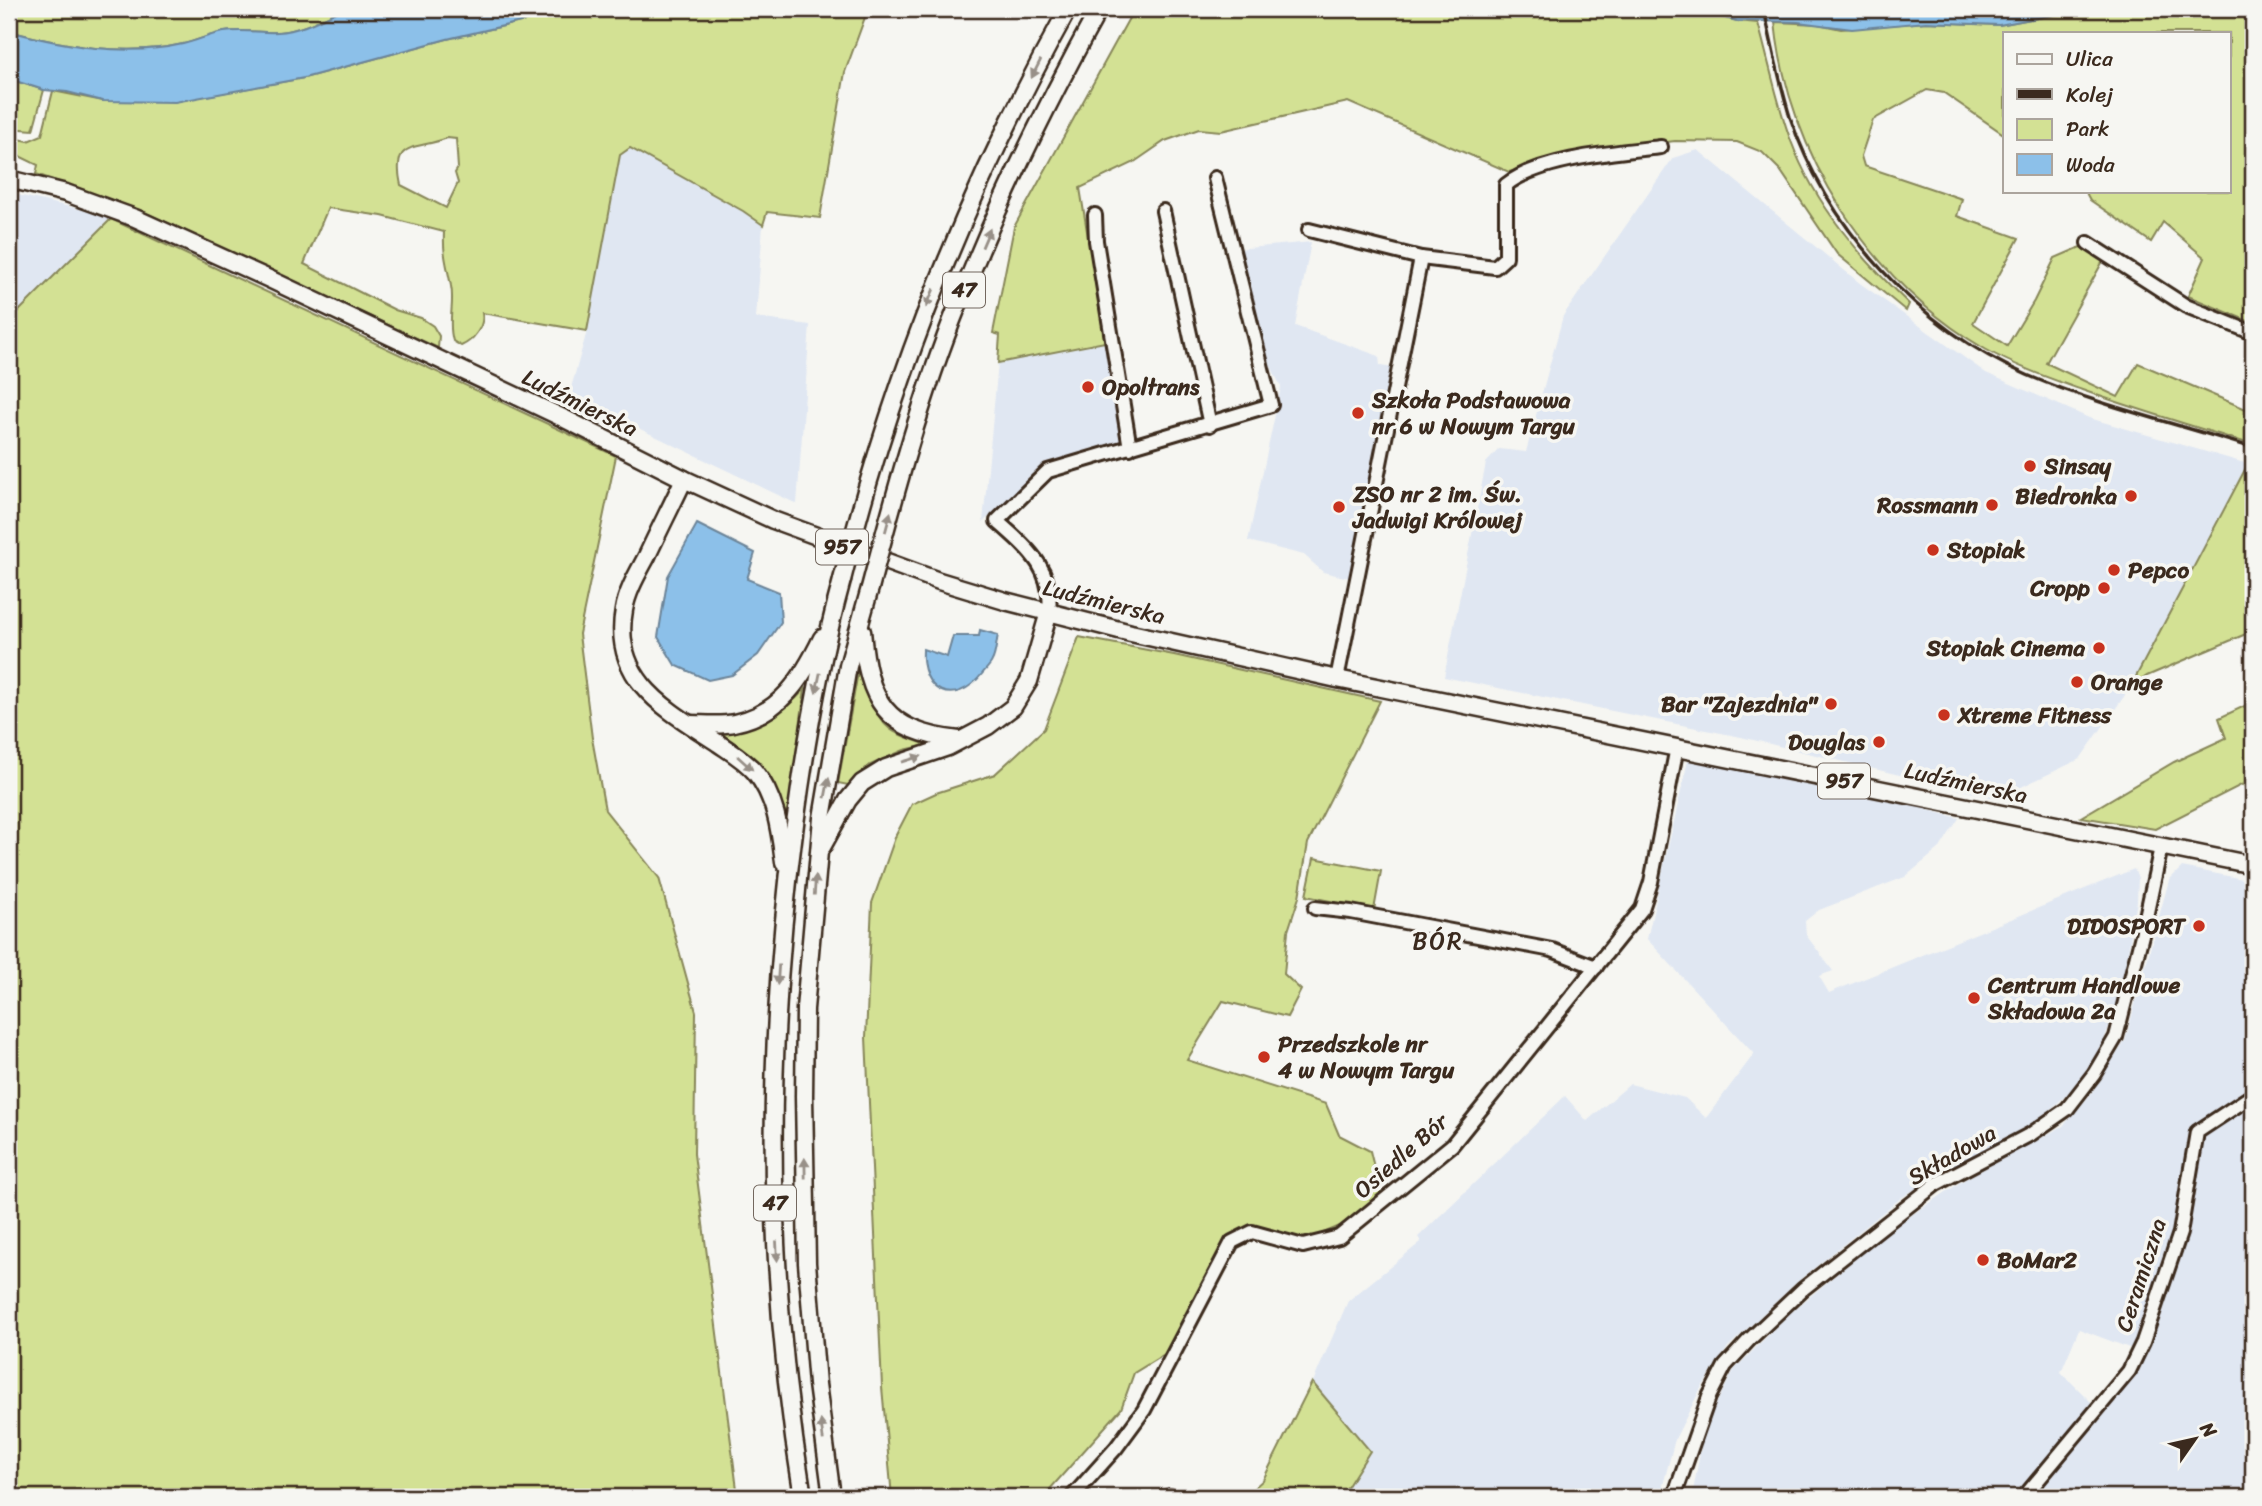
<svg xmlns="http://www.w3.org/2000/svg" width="2262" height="1506" font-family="Sriracha,sans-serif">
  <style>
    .built { fill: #e0e7f2 }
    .green { fill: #d3e194; stroke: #878659; stroke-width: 2; fill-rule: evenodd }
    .water { fill: #8cc0e9; stroke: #6c8498; stroke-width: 2 }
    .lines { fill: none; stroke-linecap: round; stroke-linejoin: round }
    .minor-casing { stroke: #3b2a1e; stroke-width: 18 }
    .major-casing { stroke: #3b2a1e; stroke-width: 21 }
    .minor { stroke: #f6f6f2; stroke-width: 12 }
    .major { stroke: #f6f6f2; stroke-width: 16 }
    .rail { stroke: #3b2a1e; stroke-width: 3.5 }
    .major-bridge-casing { stroke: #3b2a1e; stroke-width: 21; stroke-linecap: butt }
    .major-bridge { stroke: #f6f6f2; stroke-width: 16 }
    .oneway { fill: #989088 }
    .poi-dot { fill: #c8321e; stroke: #f6f6f2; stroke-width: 2.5 }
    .labels { text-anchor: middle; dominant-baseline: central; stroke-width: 7; stroke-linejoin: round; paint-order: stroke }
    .shield { fill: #f6f6f2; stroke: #73675e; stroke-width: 2 }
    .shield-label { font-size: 21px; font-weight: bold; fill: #3b2a1e }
    .poi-label { font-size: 23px; font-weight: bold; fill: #3b2a1e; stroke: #f6f6f2; text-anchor: start }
    .street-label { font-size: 23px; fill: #3b2a1e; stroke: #f6f6f2 }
    .neighbourhood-label { font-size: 24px; letter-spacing: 2px; fill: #3b2a1e; stroke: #f6f6f2 }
  </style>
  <rect width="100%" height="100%" fill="#f6f6f2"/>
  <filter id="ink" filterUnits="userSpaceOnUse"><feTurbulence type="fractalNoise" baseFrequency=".0143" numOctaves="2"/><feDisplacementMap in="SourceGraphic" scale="14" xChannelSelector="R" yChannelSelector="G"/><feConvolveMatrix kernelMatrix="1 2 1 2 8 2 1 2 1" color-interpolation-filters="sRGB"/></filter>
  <g filter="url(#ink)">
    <!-- built -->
    <g class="built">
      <polygon points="631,148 743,211 763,225 756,318 810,325 797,504 569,395 587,331 620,155"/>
      <polygon points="1698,150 1861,284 1986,373 2089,418 2248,464 2130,688 2080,759 2015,790 2012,802 1741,737 1444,677 1486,463 1499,449 1526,452 1563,316 1673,158"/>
      <polygon points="9,193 92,212 111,219 9,321"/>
      <polygon points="1311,242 1295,326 1379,356 1380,366 1394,368 1349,578 1323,572 1304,555 1248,541 1281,387 1257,337 1237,249"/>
      <polygon points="1105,342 1124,443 1051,463 983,522 998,363"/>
      <polygon points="1689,756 1852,790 1959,818 1940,848 1905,877 1819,910 1805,921 1806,935 1833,971 1819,976 1829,993 2134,869 2138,879 2137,901 2120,997 2098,1056 2073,1089 2032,1126 1934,1177 1901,1198 1797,1282 1728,1347 1700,1390 1675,1439 1660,1497 1341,1497 1370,1451 1313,1382 1348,1301 1421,1242 1418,1237 1565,1096 1587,1121 1630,1084 1685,1098 1706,1118 1754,1054 1647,939"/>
      <polygon points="2182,867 2253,881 2253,1087 2190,1127 2174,1228 2132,1349 2079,1329 2061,1372 2092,1403 2014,1497 1692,1497 1705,1425 1734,1370 1789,1314 1891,1229 1967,1178 2063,1126 2090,1095 2125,1041 2169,880"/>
      <polygon points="2253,1104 2253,1497 2033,1497 2139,1369 2187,1237 2195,1176 2204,1135"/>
    </g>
    <!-- green -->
    <g class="green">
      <path d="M9,9L27,11L54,9H343C323,18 301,31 278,32C260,33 243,29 225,32C210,34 197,41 183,44C125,57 66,46 9,31Z"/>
      <path d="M560,9H868L845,72L820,218L767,212L763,225L743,211L630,148L620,155L587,331L482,313C485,326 473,341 461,346L453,341C447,322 455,304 451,286C447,265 443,255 444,232L382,216L328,208L304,264L395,310L421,318L433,326L439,336L438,348L142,211L36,174L38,165L9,151V137L28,141L42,135L53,91L103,101L183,100L304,78L447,39L525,21ZM447,138L456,139L458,168L455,173L458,183L446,208L401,185C391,139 415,151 447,138Z"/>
      <path d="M1134,9H1656L1694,10L1737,21L1758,23C1769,62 1777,104 1791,141C1815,205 1861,258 1909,304L1906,311L1837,254L1780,170L1762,152L1737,142L1675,141L1626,147L1577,154L1509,172L1348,102L1221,131L1199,129L1165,141L1133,163L1080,188L1105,342L998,363L1000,335L993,333L1014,227Z"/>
      <path d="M2086,9H2253V323L2188,296L2205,258L2163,222L2151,242L2090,200L2085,191H2229V33H2005V135L1944,93L1927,90L1873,120L1861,156L1864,166L1962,199L1957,216L2019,238L1973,323L2007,346L2034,301L2055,258L2083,246L2103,261L2046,363L2118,397L2138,363L2253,412V445C2196,427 2138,410 2082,390C2049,378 2015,366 1985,349C1870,282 1788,153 1775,22L1818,24L1841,29L1926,22L1999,25Z"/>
      <polygon points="9,79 44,90 33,130 9,128"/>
      <polygon points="111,219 616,456 579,634 592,738 605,810 659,878 696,1012 694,1154 738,1497 9,1497 9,321"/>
      <polygon points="2248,464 2253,467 2253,631 2147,676 2130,688"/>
      <polygon points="1079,637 1174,655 1380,701 1308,843 1299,897 1288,931 1284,974 1301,990 1287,1017 1223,1001 1187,1060 1326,1104 1339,1135 1370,1151 1381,1196 1340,1226 1307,1240 1253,1228 1229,1235 1171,1350 1134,1373 1121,1409 1043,1497 892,1497 882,1387 866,1037 872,903 896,835 912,804 936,793 995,774 1044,729"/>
      <path d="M860,661C864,681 873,716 890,729C900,737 916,740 927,745L904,750L868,766L848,785L838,783Z"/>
      <path d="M805,689L788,818C769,775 759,757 718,733C754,729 781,716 805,689Z"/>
      <polygon points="2253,702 2253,800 2243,784 2155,829 2081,817 2174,762 2226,738 2219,718"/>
      <polygon points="1314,858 1381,871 1374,910 1306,896"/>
      <polygon points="1312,1382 1370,1451 1341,1497 1244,1497 1263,1480"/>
    </g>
    <!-- water -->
    <g class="water">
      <path d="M343,9H560L525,21L447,39L304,78L175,102L103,101L67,92L44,90L9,79V31C65,46 125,57 183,44C197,41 210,34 224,32C243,29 260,33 278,32C301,31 323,18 343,9Z"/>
      <polygon points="1656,9 2086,9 1999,25 1926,22 1852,29 1798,22 1737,21 1694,10"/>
      <polygon points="697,524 755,553 747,579 779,592 781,622 758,655 732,675 708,680 675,665 658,637 668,576"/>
      <path d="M980,630L998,635C996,643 996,654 992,661C990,666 985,670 982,674C954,709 920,692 923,649L947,657L953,636H979Z"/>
    </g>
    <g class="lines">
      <defs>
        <g id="minor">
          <polyline points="1163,211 1210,425"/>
          <polyline points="1095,215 1096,241 1130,448"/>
          <path d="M1309,230L1421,258L1495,267L1506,257V185C1539,158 1618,152 1661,147"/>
          <polyline points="2088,243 2186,306 2253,333"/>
          <path d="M1049,612C1054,568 1027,548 997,521L1048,471L1271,405L1215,178"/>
          <polyline points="1337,679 1421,258"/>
          <polyline points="1315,908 1351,912 1552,950 1596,967"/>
          <polyline points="1072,1497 1116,1448 1144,1410 1232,1242 1252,1232 1303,1246 1339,1237 1452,1145 1642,909 1651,882 1677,747"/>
          <polyline points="1168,1497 1170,1496"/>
          <polyline points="1674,1497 1709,1397 1725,1366 1749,1340 1803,1289 1936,1184 2031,1134 2067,1109 2094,1074 2116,1037 2143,931 2161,847"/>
          <polyline points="2024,1497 2129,1371 2143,1342 2180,1233 2197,1132 2253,1095"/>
        </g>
        <g id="major">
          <polyline points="9,179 66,193 135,218 267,278 565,419 684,479 773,520 939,581 1005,601 1131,633 1337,679 2253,865"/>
          <path d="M684,479C672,505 659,530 647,556C638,573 627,591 624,610C611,681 668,710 718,743C731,752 745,760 755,772C776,797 780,832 784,862"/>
          <path d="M862,631C868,701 885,732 959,740"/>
          <path d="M690,724C704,724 721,726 734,723C781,714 803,677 822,638"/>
          <polyline points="822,847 848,800 862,783 886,768 948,747 988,726 1013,707 1029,681 1049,612"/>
          <path d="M803,1497C766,1275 765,1047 795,824C806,741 820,660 842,580"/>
          <polyline points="832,1497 817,1384 807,1263 804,1096 805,1009 822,818 848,666 870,588"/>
        </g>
      </defs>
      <!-- minor casing -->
      <use href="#minor" class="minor-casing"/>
      <!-- major casing -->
      <use href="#major" class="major-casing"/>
      <!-- minor -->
      <use href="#minor" class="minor"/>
      <!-- major -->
      <use href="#major" class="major"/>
      <!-- rail -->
      <path class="rail" d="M1764,9C1772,45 1779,81 1790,117C1828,229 1919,328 2027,375C2100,406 2178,424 2253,448"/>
      <defs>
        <g id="major-bridge">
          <path d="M842,580C892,377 967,191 1068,9"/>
          <path d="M870,588C895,493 921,397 958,305C998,203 1046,105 1099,9"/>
        </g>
      </defs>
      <!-- major-bridge casing -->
      <use href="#major-bridge" class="major-bridge-casing"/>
      <!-- major-bridge -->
      <use href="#major-bridge" class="major-bridge"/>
    </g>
    <!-- one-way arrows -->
    <defs><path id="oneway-solid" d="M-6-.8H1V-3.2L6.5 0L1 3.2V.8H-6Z" transform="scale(1.75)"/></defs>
    <g class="oneway">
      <use href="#oneway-solid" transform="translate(1036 69) rotate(117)"/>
      <use href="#oneway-solid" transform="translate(986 238) rotate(-67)"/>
      <use href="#oneway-solid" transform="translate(930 298) rotate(113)"/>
      <use href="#oneway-solid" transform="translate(888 522) rotate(-75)"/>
      <use href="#oneway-solid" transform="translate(818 683) rotate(102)"/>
      <use href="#oneway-solid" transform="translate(912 759) rotate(-17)"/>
      <use href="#oneway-solid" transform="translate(745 763) rotate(42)"/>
      <use href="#oneway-solid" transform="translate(827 788) rotate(-79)"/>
      <use href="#oneway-solid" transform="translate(815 885) rotate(-86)"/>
      <use href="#oneway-solid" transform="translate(778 975) rotate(94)"/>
      <use href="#oneway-solid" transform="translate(805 1168) rotate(-91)"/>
      <use href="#oneway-solid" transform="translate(777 1251) rotate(87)"/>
      <use href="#oneway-solid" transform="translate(822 1430) rotate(-97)"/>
    </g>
  </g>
  <!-- markers -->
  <g class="poi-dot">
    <circle cx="1088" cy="387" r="7"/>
    <circle cx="1358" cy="413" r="7"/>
    <circle cx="2030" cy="466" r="7"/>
    <circle cx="2131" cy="496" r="7"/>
    <circle cx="1992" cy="505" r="7"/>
    <circle cx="1339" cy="507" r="7"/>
    <circle cx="1933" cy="550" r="7"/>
    <circle cx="2114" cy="570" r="7"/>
    <circle cx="2104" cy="588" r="7"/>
    <circle cx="2099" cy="648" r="7"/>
    <circle cx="2077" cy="682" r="7"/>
    <circle cx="1831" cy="704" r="7"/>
    <circle cx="1944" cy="715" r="7"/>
    <circle cx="1879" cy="742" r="7"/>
    <circle cx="2199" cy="926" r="7"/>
    <circle cx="1974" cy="998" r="7"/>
    <circle cx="1264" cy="1057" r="7"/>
    <circle cx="1983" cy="1260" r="7"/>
  </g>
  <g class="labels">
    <!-- shield labels -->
    <g class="shield">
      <rect x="943" y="272.5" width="42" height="35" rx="5"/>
      <rect x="816" y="529.5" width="52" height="35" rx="5"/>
      <rect x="1818" y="763.5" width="52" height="35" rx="5"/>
      <rect x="754" y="1185.5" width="42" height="35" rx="5"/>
    </g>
    <g class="shield-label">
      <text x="964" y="290">47</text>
      <text x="842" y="547">957</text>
      <text x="1844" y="781">957</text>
      <text x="775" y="1203">47</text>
    </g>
    <!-- poi labels -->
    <g class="poi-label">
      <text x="1102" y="387">Opoltrans</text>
      <text x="1372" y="400">Szkoła Podstawowa<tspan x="1372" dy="26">nr 6 w Nowym Targu</tspan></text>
      <text x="2044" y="466">Sinsay</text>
      <text x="1353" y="494">ZSO nr 2 im. Św.<tspan x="1353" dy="26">Jadwigi Królowej</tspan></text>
      <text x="2117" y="496" text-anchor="end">Biedronka</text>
      <text x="1978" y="505" text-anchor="end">Rossmann</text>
      <text x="1947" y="550">Stopiak</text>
      <text x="2128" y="570">Pepco</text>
      <text x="2090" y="588" text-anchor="end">Cropp</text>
      <text x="2085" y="648" text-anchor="end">Stopiak Cinema</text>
      <text x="2091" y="682">Orange</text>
      <text x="1817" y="704" text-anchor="end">Bar "Zajezdnia"</text>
      <text x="1958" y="715">Xtreme Fitness</text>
      <text x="1865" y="742" text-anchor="end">Douglas</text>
      <text x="2185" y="926" text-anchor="end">DIDOSPORT</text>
      <text x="1988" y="985">Centrum Handlowe<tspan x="1988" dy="26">Składowa 2a</tspan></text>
      <text x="1278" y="1044">Przedszkole nr<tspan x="1278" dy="26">4 w Nowym Targu</tspan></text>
      <text x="1997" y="1260">BoMar2</text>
    </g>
    <!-- street labels -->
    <g class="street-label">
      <text transform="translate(580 403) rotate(26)">Ludźmierska</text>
      <text transform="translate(1104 602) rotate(14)">Ludźmierska</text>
      <text transform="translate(1966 783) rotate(12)">Ludźmierska</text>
      <text transform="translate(1952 1155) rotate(-30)">Składowa</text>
      <text transform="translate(1401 1156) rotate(-41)">Osiedle Bór</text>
      <text transform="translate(2141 1275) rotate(-72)">Ceramiczna</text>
    </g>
    <!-- neighbourhood labels -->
    <g class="neighbourhood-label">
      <text x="1438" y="941">BÓR</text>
    </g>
  </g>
  <!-- margin -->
  <rect width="2262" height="1506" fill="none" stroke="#f6f6f2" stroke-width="35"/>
  <rect x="18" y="18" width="2227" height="1471" fill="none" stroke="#3b2a1e" stroke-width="2.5" filter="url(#ink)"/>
  <!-- legend -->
  <rect x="2003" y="32" width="228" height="161" fill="#f6f6f2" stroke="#aba49d" stroke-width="2"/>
  <rect x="2017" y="54" width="35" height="10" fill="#f6f6f2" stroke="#aba49d" stroke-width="2"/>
  <text x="2066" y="66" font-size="21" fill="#3b2a1e">Ulica</text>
  <rect x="2017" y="89" width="35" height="10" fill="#3b2a1e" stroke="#aba49d" stroke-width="2"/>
  <text x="2066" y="102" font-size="21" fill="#3b2a1e">Kolej</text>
  <rect x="2017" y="119" width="35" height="21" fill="#d3e194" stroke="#aba49d" stroke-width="2"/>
  <text x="2066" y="136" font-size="21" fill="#3b2a1e">Park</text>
  <rect x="2017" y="154" width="35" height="21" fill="#8cc0e9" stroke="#aba49d" stroke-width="2"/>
  <text x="2066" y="172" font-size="21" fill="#3b2a1e">Woda</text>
  <!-- north arrow -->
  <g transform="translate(2195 1439) rotate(56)" stroke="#f6f6f2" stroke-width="5" paint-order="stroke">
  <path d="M0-5L12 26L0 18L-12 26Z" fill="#3b2a1e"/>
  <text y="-10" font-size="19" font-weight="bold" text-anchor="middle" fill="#3b2a1e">N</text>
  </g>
</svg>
